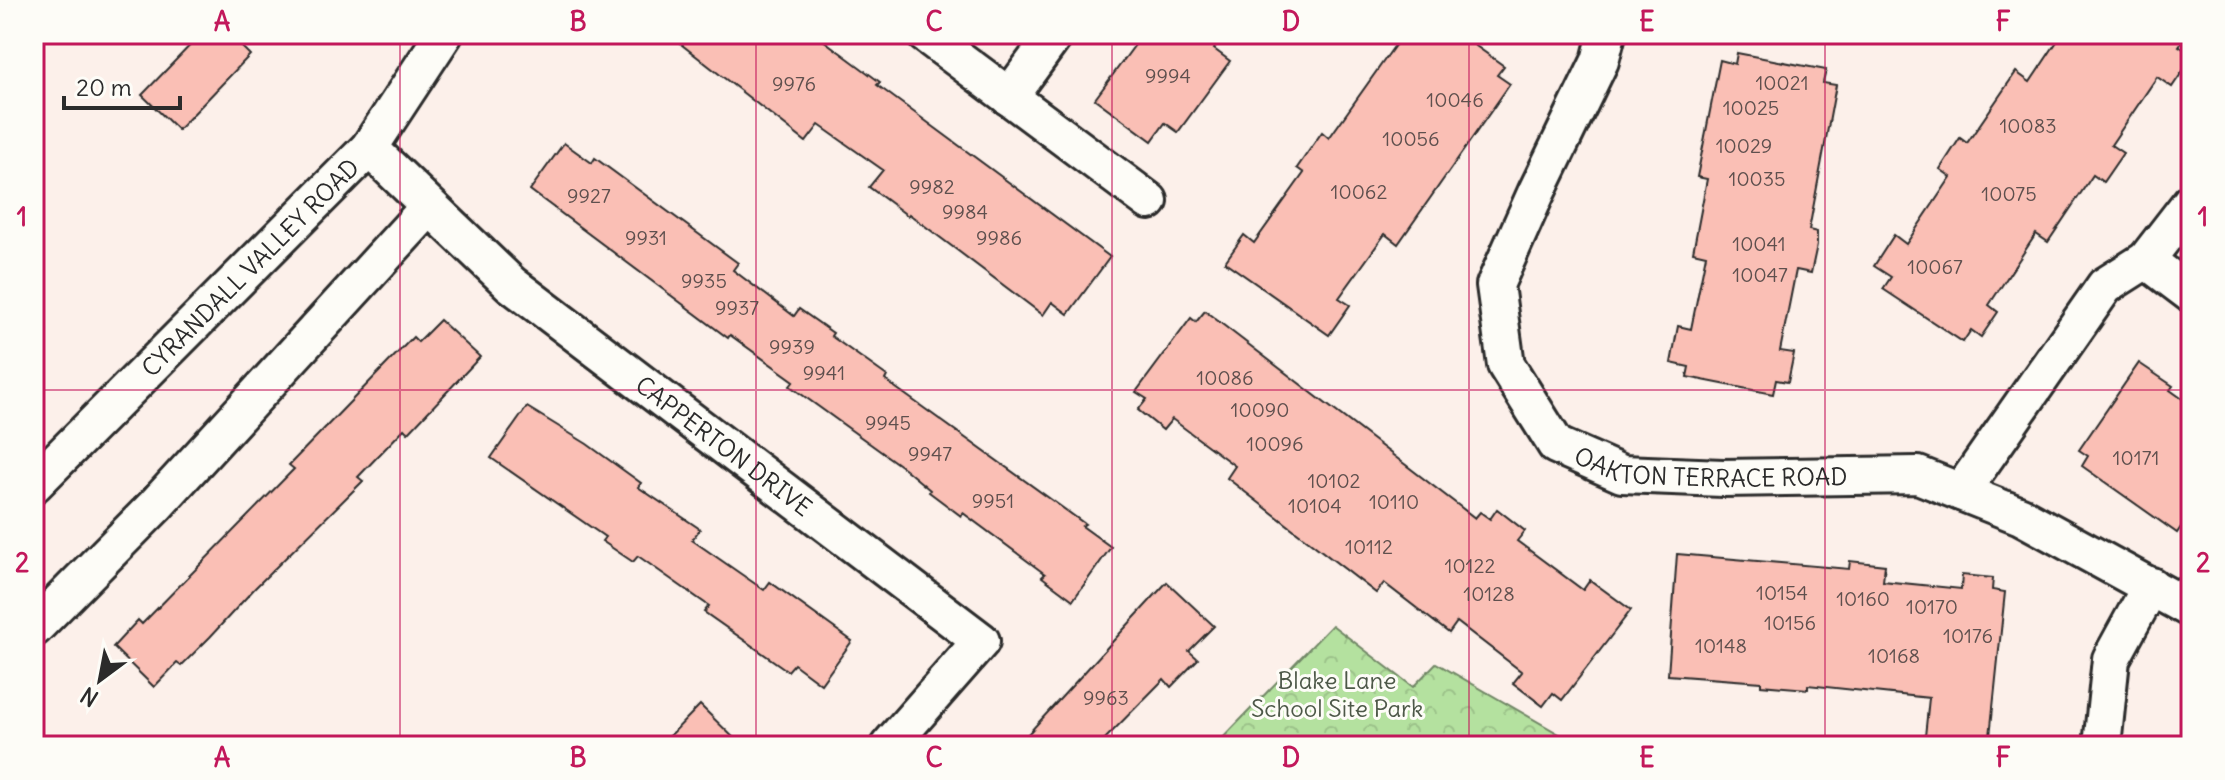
<svg xmlns="http://www.w3.org/2000/svg" width="2225" height="780" font-family="Delius,sans-serif">
  <style>
    .park { fill: url(#park-crowns); stroke: #708665; stroke-width: 2 }
    .lines { fill: none; stroke-linecap: round; stroke-linejoin: round }
    .stream { stroke: #618f99; stroke-width: 12 }
    .building { fill: #fabfb5; stroke: #2b2b2b; stroke-width: 2 }
    .street-casing { stroke: #2b2b2b; stroke-width: 42 }
    .street { stroke: #fdfcf7; stroke-width: 36 }
    .grid { fill: none; stroke: #c2185b; stroke-width: 2; stroke-opacity: 0.55 }
    .labels { text-anchor: middle; dominant-baseline: central; stroke-width: 6; stroke-linejoin: round; paint-order: stroke }
    .number-label { font-size: 20px; fill: #5f504e }
    .street-label { font-size: 24px; fill: #2b2b2b; stroke: #fdfcf7 }
    .park-label { font-size: 24px; fill: #4d5848; stroke: #fdfcf7 }
    .neatline { fill: none; stroke: #c2185b; stroke-width: 3 }
    .grid-label { font-size: 26px; text-anchor: middle; font-weight: bold; fill: #c2185b }
  </style>
  <defs>
    <pattern id="park-crowns" width="20" height="18" patternUnits="userSpaceOnUse" patternTransform="scale(2)"><rect width="20" height="18" fill="#b4e19f"/><path d="M2 6a3 3 0 1 1 6 0M12 15a3 3 0 1 1 6 0" fill="none" stroke="#9bc189"/></pattern>
  </defs>
  <rect width="100%" height="100%" fill="#fcf0ea"/>
  <filter id="ink" filterUnits="userSpaceOnUse"><feTurbulence type="fractalNoise" baseFrequency=".0125" numOctaves="2"/><feDisplacementMap in="SourceGraphic" scale="16" xChannelSelector="R" yChannelSelector="G"/><feConvolveMatrix kernelMatrix="1 2 1 2 8 2 1 2 1" color-interpolation-filters="sRGB"/></filter>
  <g filter="url(#ink)">
    <!-- park -->
    <polygon class="park" points="1332,625 1413,687 1436,663 1580,746 1215,746"/>
    <g class="lines">
      <!-- stream -->
      <polyline class="stream" points="34,322 41,330 34,338"/>
    </g>
    <!-- building -->
    <g class="building">
      <polygon points="201,34 229,34 250,55 178,130 142,95"/>
      <polygon points="668,34 815,34 880,82 877,85 1110,257 1068,314 1052,302 1043,315 909,214 908,216 869,187 883,170 819,125 806,142"/>
      <polygon points="1143,34 1224,34 1214,49 1230,61 1178,132 1165,123 1152,141 1095,99"/>
      <polygon points="1403,34 1459,34 1504,66 1497,75 1510,84 1398,244 1385,234 1339,298 1350,305 1329,335 1225,262 1244,235 1254,243 1304,173 1297,168 1322,132 1329,138"/>
      <polygon points="2062,34 2187,34 2179,46 2191,54 2191,59 2172,87 2157,77 2111,145 2123,153 2103,182 2093,175 2048,242 2036,234 1989,305 1998,312 1981,337 1971,330 1963,342 1883,289 1891,277 1874,266 1894,235 1906,244 1951,177 1940,169 1960,138 1967,143 2016,72 2030,82"/>
      <polygon points="1737,53 1826,70 1823,83 1836,85 1809,230 1817,232 1817,245 1811,273 1796,270 1780,351 1794,353 1788,382 1776,380 1773,394 1687,377 1689,367 1671,363 1678,326 1691,329 1706,255 1693,252 1707,179 1697,177 1720,60 1735,64"/>
      <polygon points="564,143 592,163 595,158 738,263 733,270 794,316 799,309 833,333 831,336 887,376 885,380 1085,524 1082,526 1111,547 1073,600 1042,577 1045,574 963,513 961,516 929,492 930,490 905,469 790,386 794,381 730,335 728,338 530,190"/>
      <polygon points="1205,311 1475,518 1480,512 1490,519 1497,509 1525,531 1517,541 1583,590 1590,580 1631,610 1562,700 1553,693 1543,706 1513,683 1522,672 1457,622 1449,633 1384,583 1376,593 1227,478 1235,466 1172,419 1163,430 1138,410 1147,399 1136,392 1191,318 1196,322"/>
      <polygon points="440,320 480,357 408,433 404,429 358,477 363,481 255,588 210,637 181,666 177,663 154,687 113,647 138,620 142,624 294,469 289,465 413,337 418,342"/>
      <polygon points="2139,363 2173,386 2170,390 2191,405 2191,512 2177,533 2082,466 2088,456 2079,450"/>
      <polygon points="527,407 587,444 641,483 638,487 700,529 692,540 764,590 770,582 852,641 821,684 794,664 788,671 704,612 709,606 638,556 633,562 602,541 605,537 491,458"/>
      <polygon points="1677,554 1849,569 1850,561 1885,565 1883,581 1961,589 1962,575 1993,578 1992,590 2005,592 1989,746 1924,746 1929,698 1808,685 1808,689 1761,685 1761,682 1668,675"/>
      <polygon points="1167,582 1214,626 1189,651 1198,659 1171,687 1164,679 1098,746 1017,746"/>
      <polygon points="700,705 742,746 660,746"/>
    </g>
    <g class="lines">
      <defs>
        <g id="street">
          <polyline points="925,34 1149,201"/>
          <path id="s1" d="M1607,34L1600,61L1536,193L1495,285L1506,365L1556,445L1622,474L1723,478L1918,475L2021,516L2191,609"/>
          <polyline points="1009,97 1055,34"/>
          <path id="s2" d="M369,148L511,284L981,641L889,746"/>
          <polyline points="2146,260 2191,294"/>
          <path id="s3" d="M34,484L369,148L444,34"/>
          <polyline points="1961,492 2105,286 2146,260 2191,202"/>
          <polyline points="34,628 155,506 429,207"/>
          <polyline points="2102,746 2111,659 2151,586"/>
        </g>
      </defs>
      <!-- street casing -->
      <use href="#street" class="street-casing"/>
      <!-- street -->
      <use href="#street" class="street"/>
    </g>
  </g>
  <!-- grid -->
  <path class="grid" d="M400,34V746M756,34V746M1112,34V746M1469,34V746M1825,34V746M34,390H2191"/>
  <g class="labels">
    <!-- number labels -->
    <g class="number-label">
      <text x="1168" y="75">9994</text>
      <text x="1782" y="82">10021</text>
      <text x="794" y="83">9976</text>
      <text x="1455" y="99">10046</text>
      <text x="1751" y="107">10025</text>
      <text x="2028" y="125">10083</text>
      <text x="1411" y="138">10056</text>
      <text x="1744" y="145">10029</text>
      <text x="1757" y="178">10035</text>
      <text x="932" y="186">9982</text>
      <text x="1359" y="191">10062</text>
      <text x="2009" y="193">10075</text>
      <text x="589" y="195">9927</text>
      <text x="965" y="211">9984</text>
      <text x="646" y="237">9931</text>
      <text x="999" y="237">9986</text>
      <text x="1759" y="243">10041</text>
      <text x="1935" y="266">10067</text>
      <text x="1760" y="274">10047</text>
      <text x="704" y="280">9935</text>
      <text x="737" y="307">9937</text>
      <text x="792" y="346">9939</text>
      <text x="824" y="372">9941</text>
      <text x="1225" y="377">10086</text>
      <text x="1260" y="409">10090</text>
      <text x="888" y="422">9945</text>
      <text x="1275" y="443">10096</text>
      <text x="930" y="453">9947</text>
      <text x="2136" y="457">10171</text>
      <text x="1334" y="480">10102</text>
      <text x="993" y="500">9951</text>
      <text x="1394" y="501">10110</text>
      <text x="1315" y="505">10104</text>
      <text x="1369" y="546">10112</text>
      <text x="1470" y="565">10122</text>
      <text x="1782" y="592">10154</text>
      <text x="1489" y="593">10128</text>
      <text x="1863" y="598">10160</text>
      <text x="1932" y="606">10170</text>
      <text x="1790" y="622">10156</text>
      <text x="1968" y="635">10176</text>
      <text x="1721" y="645">10148</text>
      <text x="1894" y="655">10168</text>
      <text x="1106" y="697">9963</text>
    </g>
    <!-- street labels -->
    <g class="street-label">
      <text stroke="none"><textPath href="#s3" startOffset="306">CYRANDALL VALLEY ROAD</textPath></text>
      <text stroke="none"><textPath href="#s2" startOffset="464">CAPPERTON DRIVE</textPath></text>
      <text stroke="none"><textPath href="#s1" startOffset="610">OAKTON TERRACE ROAD</textPath></text>
    </g>
    <!-- park labels -->
    <g class="park-label">
      <text x="1337" y="680">Blake Lane<tspan x="1337" dy="28">School Site Park</tspan></text>
    </g>
  </g>
  <!-- margin -->
  <rect width="2225" height="780" fill="none" stroke="#fdfcf7" stroke-width="88"/>
  <!-- north arrow -->
  <g transform="translate(100 680) rotate(212)" stroke="#fdfcf7" stroke-width="6" paint-order="stroke">
  <path d="M0-6L14 30L0 20L-14 30Z" fill="#2b2b2b"/>
  <text y="-12" font-size="22" font-weight="bold" text-anchor="middle" fill="#2b2b2b">N</text>
  </g>
  <!-- scale -->
  <path d="M64 96v12h116v-12" fill="none" stroke="#2b2b2b" stroke-width="4"/>
  <text x="76" y="96" font-size="24" fill="#2b2b2b" stroke="#fdfcf7" stroke-width="6" paint-order="stroke">20 m</text>
  <rect x="44" y="44" width="2137" height="692" class="neatline"/>
  <g class="grid-label">
    <text x="222" y="31">A</text>
    <text x="578" y="31">B</text>
    <text x="934" y="31">C</text>
    <text x="1291" y="31">D</text>
    <text x="1647" y="31">E</text>
    <text x="2003" y="31">F</text>
    <text x="22" y="226">1</text>
    <text x="2203" y="226">1</text>
    <text x="22" y="572">2</text>
    <text x="2203" y="572">2</text>
    <text x="222" y="767">A</text>
    <text x="578" y="767">B</text>
    <text x="934" y="767">C</text>
    <text x="1291" y="767">D</text>
    <text x="1647" y="767">E</text>
    <text x="2003" y="767">F</text>
  </g>
</svg>
